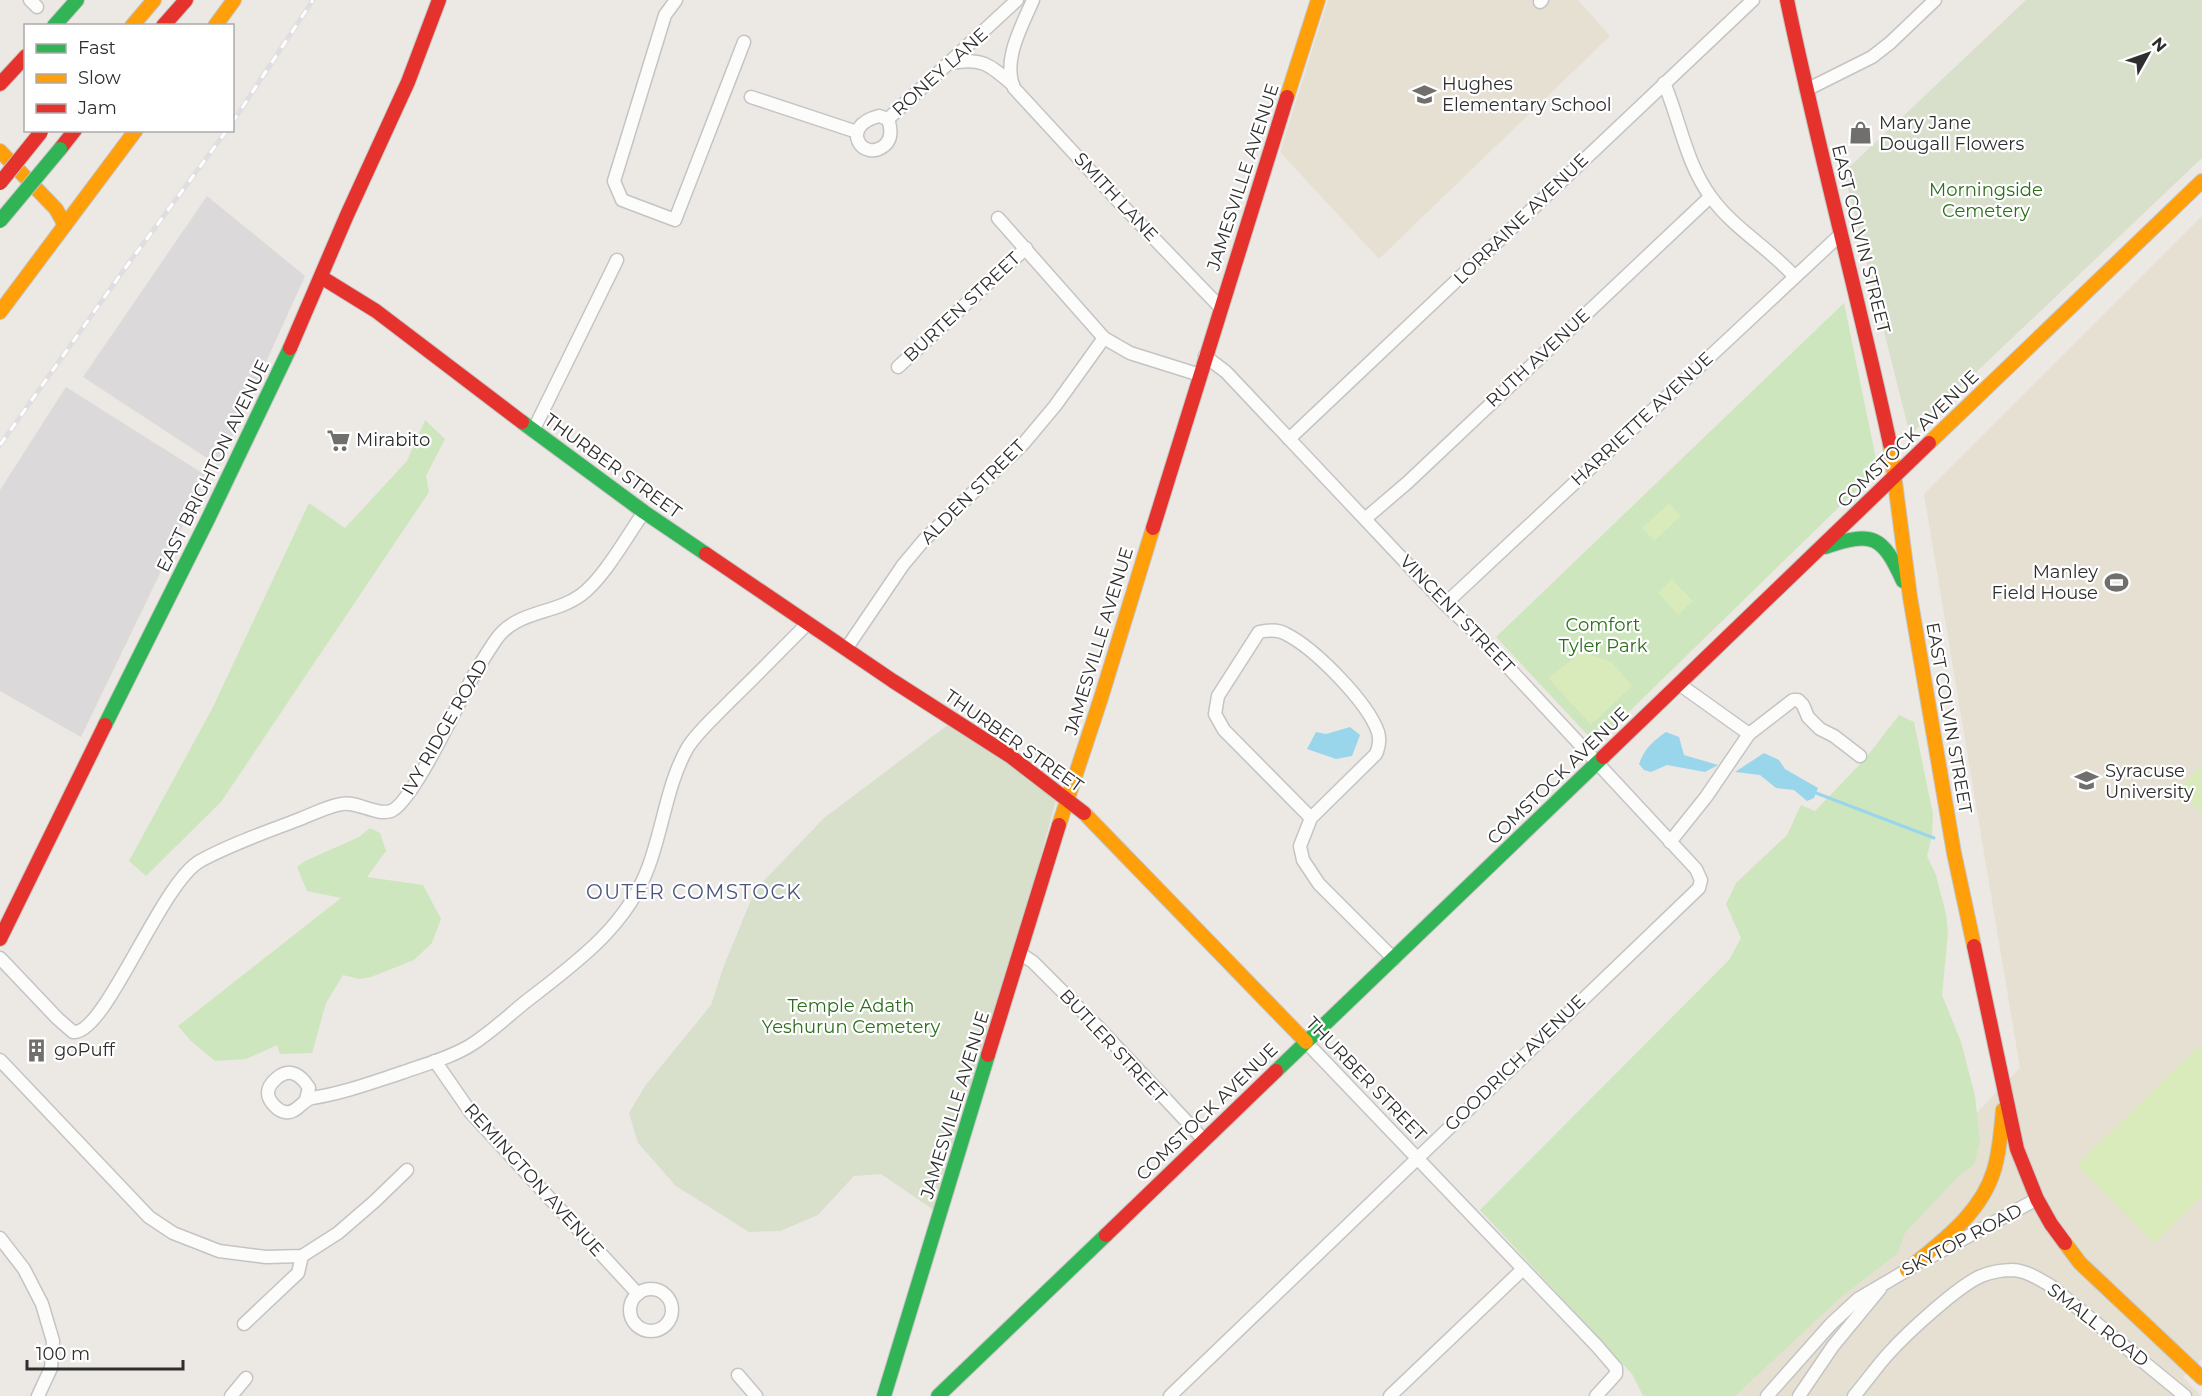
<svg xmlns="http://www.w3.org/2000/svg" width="2202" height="1396" font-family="Montserrat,sans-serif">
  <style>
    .industrial { fill: #dcd9db }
    .education { fill: #e6e0d3 }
    .green { fill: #cee6be }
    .cemetery { fill: #d8e0cc }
    .pitch { fill: #d9eabb }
    .water { fill: #99d6ec }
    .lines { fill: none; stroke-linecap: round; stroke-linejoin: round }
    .stream { stroke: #99d6ec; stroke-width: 3 }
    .street-casing { stroke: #c5c4c5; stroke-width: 15 }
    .fast-casing { stroke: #c5c4c5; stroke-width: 16 }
    .slow-casing { stroke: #c5c4c5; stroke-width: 16 }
    .jam-casing { stroke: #c5c4c5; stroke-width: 16 }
    .street { stroke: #fcfcfb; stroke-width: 12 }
    .fast { stroke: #30b455; stroke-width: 14 }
    .slow { stroke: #ff9f0a; stroke-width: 14 }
    .jam { stroke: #e5322d; stroke-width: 14 }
    .rail-casing { stroke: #dfdfe1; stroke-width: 5 }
    .rail { stroke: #fff; stroke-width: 3; stroke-dasharray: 9; stroke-linecap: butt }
    .fast-bridge-casing { stroke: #c6c5c4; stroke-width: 16; stroke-linecap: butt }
    .jam-bridge-casing { stroke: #c6c5c4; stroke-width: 16; stroke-linecap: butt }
    .fast-bridge { stroke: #30b455; stroke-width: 14 }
    .jam-bridge { stroke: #e5322d; stroke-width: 14 }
    .labels { text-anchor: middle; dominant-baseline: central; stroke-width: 4.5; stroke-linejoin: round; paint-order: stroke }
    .street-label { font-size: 18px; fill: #2e2e2e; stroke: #fff }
    .poi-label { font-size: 18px; fill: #2e2e2e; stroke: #fff; text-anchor: start }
    .park-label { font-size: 18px; fill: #2c6e1b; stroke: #fff }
    .neighbourhood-label { font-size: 20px; letter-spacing: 1.5px; fill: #4d5680; stroke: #fff }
  </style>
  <rect width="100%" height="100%" fill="#ece8e4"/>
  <!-- industrial -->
  <g class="industrial">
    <polygon points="207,196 305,276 219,466 83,377"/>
    <polygon points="66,387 207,476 81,737 0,691 0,490"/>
  </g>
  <!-- education -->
  <g class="education">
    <polygon points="1328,0 1578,0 1610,36 1379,259 1280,152"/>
    <polygon points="2202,216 2202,1359 2183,1377 2201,1396 1702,1396 2020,1068 1924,494"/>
  </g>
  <!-- green -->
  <g class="green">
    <polygon points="1844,303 1878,469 1596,744 1496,637"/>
    <polygon points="425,420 445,439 426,476 429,492 221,802 146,876 129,861 212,709 309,503 345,528 407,461"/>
    <polygon points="1899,715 1914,722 1933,814 1932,836 1927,856 1936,875 1946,914 1948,933 1942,995 1961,1042 1975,1096 1980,1142 1974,1164 1955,1180 1905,1233 1898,1253 1839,1299 1735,1396 1643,1396 1632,1374 1480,1210 1729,960 1741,938 1726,904 1736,883 1787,835 1801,805 1815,811 1865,759"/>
    <polygon points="370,828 380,833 386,851 367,877 423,885 441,919 432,943 414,960 371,977 359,979 343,975 326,1003 312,1053 280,1054 277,1045 246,1059 215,1061 191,1041 178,1026 341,898 307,891 297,867 305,861 359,837"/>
  </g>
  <!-- cemetery -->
  <g class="cemetery">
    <polygon points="2026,0 2202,0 2202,158 1910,435 1844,172"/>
    <polygon points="949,724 1004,760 1056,800 1013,959 935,1211 881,1174 854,1176 818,1215 780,1231 749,1232 676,1186 638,1143 629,1113 645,1086 711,1005 723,968 755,890 824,818"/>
  </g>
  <!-- pitch -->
  <g class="pitch">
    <polygon points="1669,503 1681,516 1654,541 1642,528"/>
    <polygon points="1672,579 1693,601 1678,615 1658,593"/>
    <polygon points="1581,652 1612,662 1632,686 1591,725 1548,678"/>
    <polygon points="2202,765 2202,814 2178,789"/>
    <polygon points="2199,1046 2202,1049 2202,1196 2154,1243 2077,1165"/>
  </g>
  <!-- water -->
  <g class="water">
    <polygon points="1350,727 1360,735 1352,756 1336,759 1307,749 1316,732 1326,734"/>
    <path d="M1666,732L1679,737L1684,755L1718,765L1705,772L1667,765L1651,772L1644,770L1639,764C1644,749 1653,741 1666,732Z"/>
    <polygon points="1764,753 1779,760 1785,769 1818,788 1814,798 1807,801 1794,790 1776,788 1760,775 1735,772"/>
  </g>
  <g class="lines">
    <!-- stream -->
    <polyline class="stream" points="1816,793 1934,838"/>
    <defs>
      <g id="street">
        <polyline points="30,0 37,7"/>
        <polyline points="676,0 665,15 614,181 622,200 675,220 744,42"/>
        <path d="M1033,0C1022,26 1002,60 1014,88L1119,202L1220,307"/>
        <polyline points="1540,2 1542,0"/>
        <path d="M951,63C982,57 990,65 1013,85"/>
        <path d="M1664,83C1680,120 1686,164 1711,197C1733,228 1769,248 1794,276"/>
        <polyline points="1806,90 1872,57 1890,43 1935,0"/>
        <polyline points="751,97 857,132"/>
        <path d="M879,116L888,119C891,128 893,138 885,145C863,164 838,126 879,116Z"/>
        <polyline points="888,119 1017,0"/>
        <polyline points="998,218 1104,338 1130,353 1200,375"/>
        <polyline points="898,367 1026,248"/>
        <polyline points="533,431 617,260"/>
        <polyline points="1289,439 1753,0"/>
        <polyline points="1366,518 1407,483 1710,197"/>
        <polyline points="1445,604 1841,234"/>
        <polyline points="846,649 903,565 924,540 1024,443 1055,406 1104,338"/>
        <polyline points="1679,684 1749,734"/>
        <path d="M1311,818L1224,730L1215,714L1218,696L1259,632C1268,630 1278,629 1286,634C1314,648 1367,701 1378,732C1380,739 1379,747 1376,754L1311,818L1300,846L1303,860L1319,884L1394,959"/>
        <polyline points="1670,842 1706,797 1749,734 1793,700 1798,700 1803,705 1808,717 1820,729 1834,736 1860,756"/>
        <polyline points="1021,954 1033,962 1099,1028 1204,1140"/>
        <path d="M0,958L57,1018L73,1032C105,1036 160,884 200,861C231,844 266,832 300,819C313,814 328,806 342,804C358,801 376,816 391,811C411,804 455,710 467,688C475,672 485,656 495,641C515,610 554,615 581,595C604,578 627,536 644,512"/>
        <polyline points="1306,1042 1597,1346 1616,1368 1616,1374 1596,1396"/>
        <polyline points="0,1060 149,1217 173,1233 219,1251 266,1257 302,1256 338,1233 375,1201 407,1170"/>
        <polyline points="435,1061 471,1113 638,1294"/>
        <path d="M306,1099L309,1088C301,1075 290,1067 277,1078C272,1082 268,1087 268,1093C268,1101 278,1111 285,1112C297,1114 302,1100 312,1098C344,1093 373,1082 404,1072C426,1064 450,1058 471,1045C490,1033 507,1017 524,1003C573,965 626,928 648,868C663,829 667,783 688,747C699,730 717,715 731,700C757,675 782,649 808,623"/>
        <polyline points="0,1238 24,1269 42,1304 53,1341 51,1368 38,1396"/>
        <polyline points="1930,1257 2037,1199"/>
        <circle cx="651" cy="1310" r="21"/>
        <polyline points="244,1324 298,1273 302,1256"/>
        <polyline points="738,1375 756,1396"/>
        <polyline points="231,1396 246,1378"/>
        <polyline points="1170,1396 1699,888 1701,880 1696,869 1480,637 1445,604 1226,372 1205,356"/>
        <polyline points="1390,1396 1523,1269"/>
        <polyline points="1767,1396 1831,1324 1858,1299 1914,1266"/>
        <polyline points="1799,1396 1833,1346 1880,1289"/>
        <path d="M1854,1396C1866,1382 1877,1366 1889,1353C1907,1333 1958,1286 1981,1276C1991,1272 2002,1270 2013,1270C2027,1271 2039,1279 2051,1286L2185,1396"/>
      </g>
      <g id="fast">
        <polyline points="54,26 77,0"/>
        <polyline points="522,422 644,512 706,554"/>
        <path d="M1825,547C1873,531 1882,535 1903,581"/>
        <polyline points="105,725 208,519 290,348"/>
        <polyline points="1276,1071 1603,757"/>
        <polyline points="884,1396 988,1055"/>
        <polyline points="938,1396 1106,1235"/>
      </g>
      <g id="slow">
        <polyline points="132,26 154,0"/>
        <polyline points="215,26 234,0"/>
        <polyline points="1287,97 1318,0"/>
        <polyline points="0,151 56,209 65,225"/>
        <polyline points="0,312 136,130"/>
        <polyline points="1929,443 2202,181"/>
        <polyline points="1890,444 1910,597 1954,853 1974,946"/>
        <polyline points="1084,813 1306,1042"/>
        <polyline points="1059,825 1101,698 1153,528"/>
        <polyline points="2065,1243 2080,1263 2202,1378"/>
        <path d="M1907,1270C1941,1242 1981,1214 1994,1170C2000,1150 2001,1130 2003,1110"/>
      </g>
      <g id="jam">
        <path d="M1787,0C1818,149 1858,296 1890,444"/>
        <polyline points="163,26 186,0"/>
        <polyline points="0,84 26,56"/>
        <polyline points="60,149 75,130"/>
        <polyline points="321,277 376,311 522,422"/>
        <polyline points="290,348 347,215 408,82 439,0"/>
        <polyline points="1153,528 1287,97"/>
        <polyline points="706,554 893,681 1010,756 1084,813"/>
        <polyline points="1603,757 1929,443"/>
        <polyline points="0,939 105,725"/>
        <polyline points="1974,946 2017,1149 2037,1199 2051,1224 2065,1243"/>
        <polyline points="988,1055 1059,825"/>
        <polyline points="1106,1235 1276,1071"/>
      </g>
    </defs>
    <!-- street casing -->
    <use href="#street" class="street-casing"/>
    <!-- fast casing -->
    <use href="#fast" class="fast-casing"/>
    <!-- slow casing -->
    <use href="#slow" class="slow-casing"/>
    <!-- jam casing -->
    <use href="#jam" class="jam-casing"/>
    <!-- street -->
    <use href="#street" class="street"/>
    <!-- fast -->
    <use href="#fast" class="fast"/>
    <!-- slow -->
    <use href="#slow" class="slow"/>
    <!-- jam -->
    <use href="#jam" class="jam"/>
    <defs>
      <g id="rail">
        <polyline points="232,123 313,0"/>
        <polyline points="0,445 118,278 227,130"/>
      </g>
    </defs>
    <!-- rail casing -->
    <use href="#rail" class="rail-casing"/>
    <!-- rail -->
    <use href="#rail" class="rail"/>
    <defs>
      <polyline id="fast-bridge" points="0,221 60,149"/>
      <polyline id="jam-bridge" points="0,183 41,132"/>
    </defs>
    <!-- fast-bridge casing -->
    <use href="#fast-bridge" class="fast-bridge-casing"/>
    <!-- jam-bridge casing -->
    <use href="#jam-bridge" class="jam-bridge-casing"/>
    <!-- fast-bridge -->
    <use href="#fast-bridge" class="fast-bridge"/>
    <!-- jam-bridge -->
    <use href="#jam-bridge" class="jam-bridge"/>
  </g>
  <!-- icons -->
  <defs>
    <symbol id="school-bare" viewBox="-9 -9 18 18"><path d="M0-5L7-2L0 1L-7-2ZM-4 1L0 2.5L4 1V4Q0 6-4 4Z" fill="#706f6e" stroke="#fff" stroke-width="2.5" paint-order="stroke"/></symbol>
    <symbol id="shop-bare" viewBox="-9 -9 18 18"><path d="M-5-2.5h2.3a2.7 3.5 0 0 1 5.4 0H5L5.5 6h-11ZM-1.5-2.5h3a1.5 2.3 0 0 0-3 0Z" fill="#706f6e" stroke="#fff" stroke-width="2.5" paint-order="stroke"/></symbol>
    <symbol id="supermarket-bare" viewBox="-9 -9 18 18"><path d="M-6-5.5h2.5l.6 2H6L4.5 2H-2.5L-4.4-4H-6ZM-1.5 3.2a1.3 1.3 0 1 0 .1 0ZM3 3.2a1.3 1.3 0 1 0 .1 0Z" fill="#706f6e" stroke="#fff" stroke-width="2.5" paint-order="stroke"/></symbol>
    <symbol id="stadium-bare" viewBox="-9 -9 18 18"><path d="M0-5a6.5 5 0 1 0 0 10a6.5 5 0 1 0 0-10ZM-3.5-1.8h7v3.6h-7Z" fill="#706f6e" stroke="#fff" stroke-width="2.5" paint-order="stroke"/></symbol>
    <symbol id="university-bare" viewBox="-9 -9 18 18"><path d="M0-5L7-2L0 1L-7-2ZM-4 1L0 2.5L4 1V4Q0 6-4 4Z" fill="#706f6e" stroke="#fff" stroke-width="2.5" paint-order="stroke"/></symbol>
    <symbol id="building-bare" viewBox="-9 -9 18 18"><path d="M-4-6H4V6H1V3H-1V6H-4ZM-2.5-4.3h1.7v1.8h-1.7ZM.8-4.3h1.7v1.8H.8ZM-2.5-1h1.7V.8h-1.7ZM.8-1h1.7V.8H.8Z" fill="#706f6e" stroke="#fff" stroke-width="2.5" paint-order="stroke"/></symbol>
  </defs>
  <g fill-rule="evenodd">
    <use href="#school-bare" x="1408" y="78" width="33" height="33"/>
    <use href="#shop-bare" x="1844" y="116" width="33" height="33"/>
    <use href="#supermarket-bare" x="322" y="424" width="33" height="33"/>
    <use href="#stadium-bare" x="2100" y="566" width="33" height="33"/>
    <use href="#university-bare" x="2070" y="764" width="33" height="33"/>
    <use href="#building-bare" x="20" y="1034" width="33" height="33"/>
  </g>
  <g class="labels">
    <!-- street labels -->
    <g class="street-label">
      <text transform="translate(940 72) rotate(-42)">RONEY LANE</text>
      <text transform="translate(1243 177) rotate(-72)">JAMESVILLE AVENUE</text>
      <text transform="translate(1116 197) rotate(47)">SMITH LANE</text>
      <text transform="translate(1521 219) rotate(-44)">LORRAINE AVENUE</text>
      <text transform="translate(1861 239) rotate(76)">EAST COLVIN STREET</text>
      <text transform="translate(962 307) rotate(-43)">BURTEN STREET</text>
      <text transform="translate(1538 358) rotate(-43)">RUTH AVENUE</text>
      <text transform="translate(1642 419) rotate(-43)">HARRIETTE AVENUE</text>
      <text transform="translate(1908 439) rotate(-44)">COMSTOCK AVENUE</text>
      <text transform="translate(213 466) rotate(-64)">EAST BRIGHTON AVENUE</text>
      <text transform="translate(613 466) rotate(36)">THURBER STREET</text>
      <text transform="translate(973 492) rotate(-45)">ALDEN STREET</text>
      <text transform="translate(1457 614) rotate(46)">VINCENT STREET</text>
      <text transform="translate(1099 641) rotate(-73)">JAMESVILLE AVENUE</text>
      <text transform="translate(1949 718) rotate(80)">EAST COLVIN STREET</text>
      <text transform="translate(445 727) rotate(-60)">IVY RIDGE ROAD</text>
      <text transform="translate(1014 741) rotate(35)">THURBER STREET</text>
      <text transform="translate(1558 776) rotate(-44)">COMSTOCK AVENUE</text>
      <text transform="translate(1113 1046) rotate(47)">BUTLER STREET</text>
      <text transform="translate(1515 1063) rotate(-44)">GOODRICH AVENUE</text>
      <text transform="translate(1366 1079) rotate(46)">THURBER STREET</text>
      <text transform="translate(955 1105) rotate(-73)">JAMESVILLE AVENUE</text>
      <text transform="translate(1207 1112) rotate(-44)">COMSTOCK AVENUE</text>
      <text transform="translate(534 1180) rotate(48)">REMINGTON AVENUE</text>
      <text transform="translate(1962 1240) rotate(-28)">SKYTOP ROAD</text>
      <text transform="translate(2098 1325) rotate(38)">SMALL ROAD</text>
    </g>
    <!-- poi labels -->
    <g class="poi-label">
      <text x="1442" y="84">Hughes<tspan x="1442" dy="21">Elementary School</tspan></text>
      <text x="1879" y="123">Mary Jane<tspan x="1879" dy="21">Dougall Flowers</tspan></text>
      <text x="356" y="440">Mirabito</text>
      <text x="2098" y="572" text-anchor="end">Manley<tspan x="2098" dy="21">Field House</tspan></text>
      <text x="2105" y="771">Syracuse<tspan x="2105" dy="21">University</tspan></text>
      <text x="54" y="1050">goPuff</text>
    </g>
    <!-- park labels -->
    <g class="park-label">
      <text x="1986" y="190">Morningside<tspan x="1986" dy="21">Cemetery</tspan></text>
      <text x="1603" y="625">Comfort<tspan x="1603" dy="21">Tyler Park</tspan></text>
      <text x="851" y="1006">Temple Adath<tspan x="851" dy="21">Yeshurun Cemetery</tspan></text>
    </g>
    <!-- neighbourhood labels -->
    <g class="neighbourhood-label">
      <text x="694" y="892">OUTER COMSTOCK</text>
    </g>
  </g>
  <!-- legend -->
  <rect x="24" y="24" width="210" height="108" fill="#ffffff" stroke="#ababab" stroke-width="1.5"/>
  <rect x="36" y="44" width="30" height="9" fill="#30b455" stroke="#ababab" stroke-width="1.5"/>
  <text x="78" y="54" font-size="18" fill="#2e2e2e">Fast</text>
  <rect x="36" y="74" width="30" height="9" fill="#ff9f0a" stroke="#ababab" stroke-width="1.5"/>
  <text x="78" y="84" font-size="18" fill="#2e2e2e">Slow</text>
  <rect x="36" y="104" width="30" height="9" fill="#e5322d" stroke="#ababab" stroke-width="1.5"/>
  <text x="78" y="114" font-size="18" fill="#2e2e2e">Jam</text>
  <!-- north arrow -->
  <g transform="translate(2148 54) rotate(50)" stroke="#ffffff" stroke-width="4.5" paint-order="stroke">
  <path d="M0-4.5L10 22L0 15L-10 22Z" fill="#2e2e2e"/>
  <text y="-9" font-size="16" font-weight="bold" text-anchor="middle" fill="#2e2e2e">N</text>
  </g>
  <!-- scale -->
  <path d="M27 1360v9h156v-9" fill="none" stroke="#2e2e2e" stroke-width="3"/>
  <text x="36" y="1360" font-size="18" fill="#2e2e2e" stroke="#ffffff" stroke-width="4.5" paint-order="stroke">100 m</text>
</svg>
